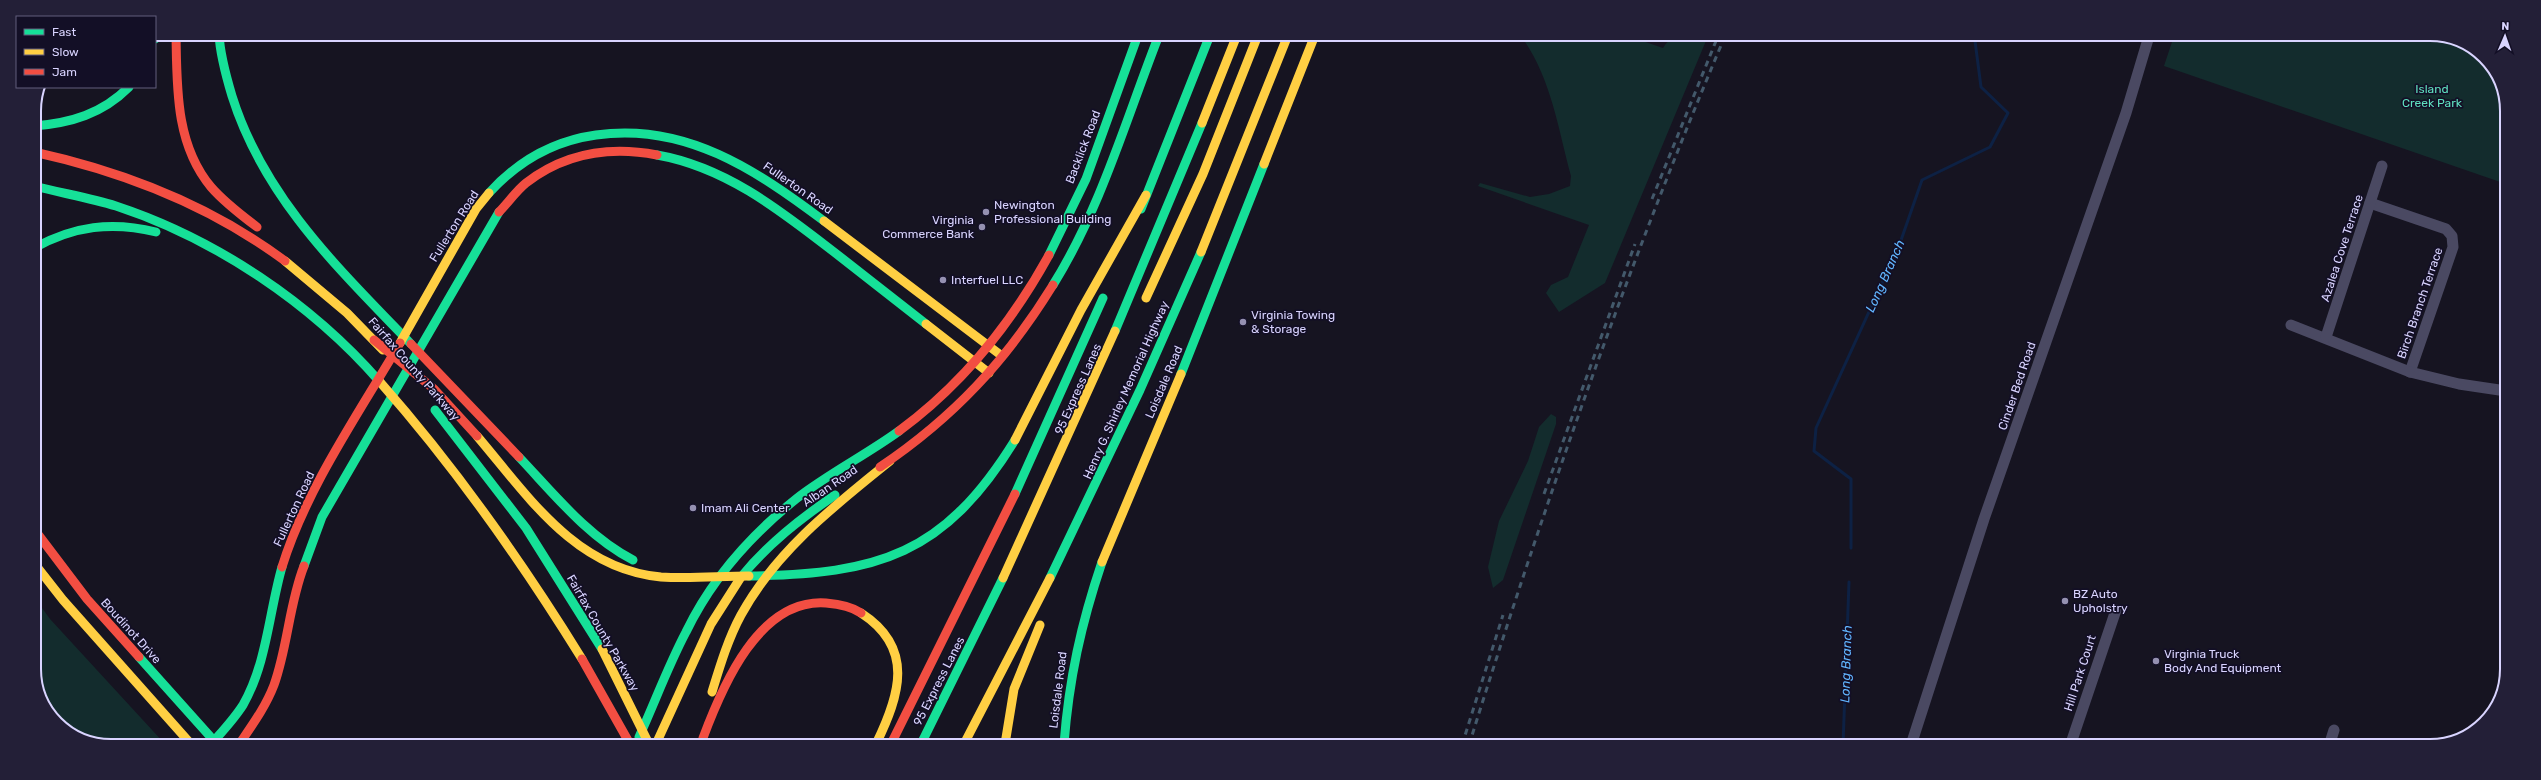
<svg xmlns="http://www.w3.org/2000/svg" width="2541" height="780" font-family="Rubik,sans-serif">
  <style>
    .green { fill: #132c2d }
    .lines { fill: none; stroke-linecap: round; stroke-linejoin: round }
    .stream { stroke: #0d2144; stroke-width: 3 }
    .street { stroke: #4a4962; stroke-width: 11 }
    .fast { stroke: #16e098; stroke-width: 9 }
    .slow { stroke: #ffcf43; stroke-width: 9 }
    .jam { stroke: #f24e42; stroke-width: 9 }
    .rail { stroke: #43596b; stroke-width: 3; stroke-dasharray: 6 5; stroke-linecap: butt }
    .poi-dot { fill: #9591b1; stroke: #130f26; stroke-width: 1.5 }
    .labels { text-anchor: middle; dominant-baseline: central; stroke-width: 3.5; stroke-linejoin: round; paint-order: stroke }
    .park-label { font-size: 12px; fill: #5fe0c0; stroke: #130f26 }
    .street-label { font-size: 12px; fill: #d9d4ff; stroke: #130f26 }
    .poi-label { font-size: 12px; fill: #d9d4ff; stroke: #130f26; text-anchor: start }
    .water-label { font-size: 13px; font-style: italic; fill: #62b6ff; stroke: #130f26 }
    .rim { fill: none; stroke: #d9d4ff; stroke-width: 2 }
  </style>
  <rect width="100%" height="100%" fill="#161421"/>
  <!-- green -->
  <g class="green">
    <path d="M1521,36H1628L1663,48C1674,30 1689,36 1708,36L1605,283L1559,312L1546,293L1551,285L1568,277L1589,225L1478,186L1480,183L1530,197L1549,194L1570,186L1571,176C1558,128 1551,77 1521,36Z"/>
    <polygon points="2174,36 2450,37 2491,64 2507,106 2506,184 2164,66"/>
    <polygon points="1551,414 1556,417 1556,424 1503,580 1493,588 1488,567 1499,521 1528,461 1539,427"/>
    <polygon points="34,597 50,619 164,743 91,743 53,720 34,674"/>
  </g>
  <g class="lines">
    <!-- stream -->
    <g class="stream">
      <polyline points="1851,548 1851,479 1814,451 1816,428 1899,246 1922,180 1990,147 2008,113 1981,87 1975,41 1978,36"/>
      <polyline points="1843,745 1849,582"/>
    </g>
    <!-- street -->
    <g class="street">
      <polyline points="2370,203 2446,229 2452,236 2453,247 2410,372"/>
      <polyline points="2291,325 2410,372 2459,384 2506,391"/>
      <polyline points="2326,337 2382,166"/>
      <polyline points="1911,745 1984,519 2126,113 2149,36"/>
      <polyline points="2070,746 2116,610"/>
      <polyline points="2329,746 2334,730"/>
    </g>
    <!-- fast -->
    <g class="fast">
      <path d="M219,34C220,55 226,76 232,96C264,198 339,269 411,344"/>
      <polyline points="155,39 156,34"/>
      <path d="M34,126C71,123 102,114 129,87"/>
      <path d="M657,155C726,167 781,211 834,252C865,276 895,300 926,324"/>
      <path d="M34,186C61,193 90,198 116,206C216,239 311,303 380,382"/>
      <path d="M489,193C518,161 553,141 596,135C685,122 756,170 824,221"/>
      <polyline points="1141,209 1210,35"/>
      <path d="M34,248C74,226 112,221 156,232"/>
      <polyline points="1049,255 1086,179 1138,35"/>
      <path d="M1053,285C1101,208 1126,119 1159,35"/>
      <polyline points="1115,331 1202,123"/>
      <polyline points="1181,374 1264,164"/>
      <polyline points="435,410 526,528 602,649"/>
      <path d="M519,457C554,494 587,536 633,560"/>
      <polyline points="1015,494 1103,298"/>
      <polyline points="304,566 322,517 499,212"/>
      <path d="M749,576C879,574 944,555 1015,440"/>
      <path d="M741,577C768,544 800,519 835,495"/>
      <polyline points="1050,578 1140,390 1201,252"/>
      <polyline points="139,657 216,743"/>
      <path d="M639,737C655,702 668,666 686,632C711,580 751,535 796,499C828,474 866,455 899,431"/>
      <path d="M212,743C223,731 234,719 243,705C267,663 269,612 282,567"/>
      <polyline points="921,744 1003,578"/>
      <path d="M1064,744C1069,679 1081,624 1102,562"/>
    </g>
    <!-- slow -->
    <g class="slow">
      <polyline points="1202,123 1237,35"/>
      <polyline points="1264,164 1315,35"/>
      <polyline points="824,221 1002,356"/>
      <polyline points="1201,252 1288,35"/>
      <polyline points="285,261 347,313 383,350"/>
      <polyline points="1146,298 1203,174 1258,35"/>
      <polyline points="926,324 989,373"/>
      <polyline points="400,343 476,209 489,193"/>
      <path d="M380,382C456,468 522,562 582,659"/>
      <path d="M477,436C528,496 575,569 661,577C691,579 720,576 749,576"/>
      <polyline points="1015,440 1081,310 1146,195"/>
      <polyline points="1102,562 1181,374"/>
      <polyline points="34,563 63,600 190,743"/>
      <polyline points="1003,578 1115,331"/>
      <path d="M861,613C915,648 900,695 876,744"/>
      <polyline points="602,649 649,744"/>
      <path d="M712,692C720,666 728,639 741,615C776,551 834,506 890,461"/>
      <polyline points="656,744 711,624 741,577"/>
      <polyline points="964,744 1050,578"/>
      <polyline points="1005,744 1014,689 1040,625"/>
    </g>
    <!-- jam -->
    <g class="jam">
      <path d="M176,34C177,86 175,144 211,187C224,202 241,215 257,227"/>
      <path d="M34,152C125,172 210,205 285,261"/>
      <path d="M499,212C508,203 516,191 526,183C565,153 610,146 657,155"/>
      <polyline points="374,340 434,389 477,436"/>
      <polyline points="411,344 519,457"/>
      <path d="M899,431C963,384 1011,324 1049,255"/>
      <path d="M880,467C954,417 1006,361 1053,285"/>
      <polyline points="34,529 87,599 139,657"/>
      <path d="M282,567C306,489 359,413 400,343"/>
      <polyline points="582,659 630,744"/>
      <path d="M703,738C722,687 759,598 826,603C838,604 851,606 861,613"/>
      <path d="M240,743C253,724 266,706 274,685C288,646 289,604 304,566"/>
      <polyline points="891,744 1015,494"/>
    </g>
    <!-- rail -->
    <g class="rail">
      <polyline points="1652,199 1718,36"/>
      <polyline points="1544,494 1635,244"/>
      <polyline points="1462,745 1503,615"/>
      <path d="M1469,745C1544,505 1627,268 1725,36"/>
    </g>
  </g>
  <!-- markers -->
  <g class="poi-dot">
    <circle cx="986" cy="212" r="4"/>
    <circle cx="982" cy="227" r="4"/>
    <circle cx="943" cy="280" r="4"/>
    <circle cx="1243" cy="322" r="4"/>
    <circle cx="693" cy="508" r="4"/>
    <circle cx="2065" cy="601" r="4"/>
    <circle cx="2156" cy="661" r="4"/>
  </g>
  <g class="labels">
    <!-- park labels -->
    <g class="park-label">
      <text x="2432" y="89">Island<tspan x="2432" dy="14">Creek Park</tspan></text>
    </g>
    <!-- street labels -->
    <g class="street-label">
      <text transform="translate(1083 147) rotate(-69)">Backlick Road</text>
      <text transform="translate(798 188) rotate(35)">Fullerton Road</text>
      <text transform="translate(454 226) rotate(-58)">Fullerton Road</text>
      <text transform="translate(2342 248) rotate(-72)">Azalea Cove Terrace</text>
      <text transform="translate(2420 303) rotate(-71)">Birch Branch Terrace</text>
      <text transform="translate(414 369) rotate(49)">Fairfax County Parkway</text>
      <text transform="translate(1164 382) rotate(-67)">Loisdale Road</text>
      <text transform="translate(2017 386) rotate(-71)">Cinder Bed Road</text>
      <text transform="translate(1078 389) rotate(-66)">95 Express Lanes</text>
      <text transform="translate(1126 390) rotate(-66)">Henry G. Shirley Memorial Highway</text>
      <text transform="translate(830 486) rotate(-34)">Alban Road</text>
      <text transform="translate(294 509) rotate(-65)">Fullerton Road</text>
      <text transform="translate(131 631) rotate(48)">Boudinot Drive</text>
      <text transform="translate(603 633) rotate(60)">Fairfax County Parkway</text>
      <text transform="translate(2080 673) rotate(-72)">Hill Park Court</text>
      <text transform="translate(939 681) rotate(-63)">95 Express Lanes</text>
      <text transform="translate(1058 690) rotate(-83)">Loisdale Road</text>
    </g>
    <!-- poi labels -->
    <g class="poi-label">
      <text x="994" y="205">Newington<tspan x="994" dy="14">Professional Building</tspan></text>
      <text x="974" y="220" text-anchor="end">Virginia<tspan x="974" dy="14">Commerce Bank</tspan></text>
      <text x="951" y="280">Interfuel LLC</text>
      <text x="1251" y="315">Virginia Towing<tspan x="1251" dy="14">&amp; Storage</tspan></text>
      <text x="701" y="508">Imam Ali Center</text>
      <text x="2073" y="594">BZ Auto<tspan x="2073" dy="14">Upholstry</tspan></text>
      <text x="2164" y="654">Virginia Truck<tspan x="2164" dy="14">Body And Equipment</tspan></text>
    </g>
    <!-- water labels -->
    <g class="water-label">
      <text transform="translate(1885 276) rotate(-66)">Long Branch</text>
      <text transform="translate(1846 664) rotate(-88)">Long Branch</text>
    </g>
  </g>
  <!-- crop -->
  <path d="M0 0H2541V780H0ZM111 41H2430A70 70 0 0 1 2500 111V669A70 70 0 0 1 2430 739H111A70 70 0 0 1 41 669V111A70 70 0 0 1 111 41Z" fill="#231f37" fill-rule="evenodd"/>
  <path class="rim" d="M111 41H2430A70 70 0 0 1 2500 111V669A70 70 0 0 1 2430 739H111A70 70 0 0 1 41 669V111A70 70 0 0 1 111 41Z"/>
  <!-- legend -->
  <rect x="16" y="16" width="140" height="72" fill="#130f26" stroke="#625e7d"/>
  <rect x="24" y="29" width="20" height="6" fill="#16e098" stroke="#625e7d"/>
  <text x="52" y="36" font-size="12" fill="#d9d4ff">Fast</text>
  <rect x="24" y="49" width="20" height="6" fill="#ffcf43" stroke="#625e7d"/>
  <text x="52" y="56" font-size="12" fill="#d9d4ff">Slow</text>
  <rect x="24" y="69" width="20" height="6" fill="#f24e42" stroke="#625e7d"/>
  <text x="52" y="76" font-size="12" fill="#d9d4ff">Jam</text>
  <!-- north arrow -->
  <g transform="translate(2505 36) rotate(2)" stroke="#130f26" stroke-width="3" paint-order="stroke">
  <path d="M0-3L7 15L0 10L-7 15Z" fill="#d9d4ff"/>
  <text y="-6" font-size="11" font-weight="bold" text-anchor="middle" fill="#d9d4ff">N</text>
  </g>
</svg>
